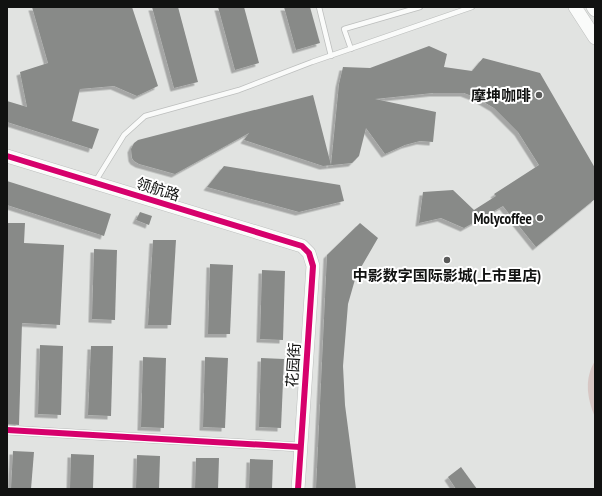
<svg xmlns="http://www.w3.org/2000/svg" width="602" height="496" font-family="'PT Sans Narrow','Noto Sans SC',sans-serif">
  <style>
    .green { fill: #d7c7c4 }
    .building { fill: #888a88; filter: url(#shadow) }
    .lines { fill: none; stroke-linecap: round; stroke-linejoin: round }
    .lane-casing { stroke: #bcbebd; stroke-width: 6 }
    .street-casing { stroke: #bcbebd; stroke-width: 10 }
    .secondary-casing { stroke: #bcbebd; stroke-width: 14 }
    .lane { stroke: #fafbfa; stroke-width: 4.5 }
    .street { stroke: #fafbfa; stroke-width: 9 }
    .secondary { stroke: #fafbfa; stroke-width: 13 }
    .cycleway-casing { stroke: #fff; stroke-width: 8 }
    .cycleway { stroke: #d6006c; stroke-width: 6 }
    .poi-dot { fill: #5a5b5a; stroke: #fff; stroke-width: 1.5 }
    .labels { text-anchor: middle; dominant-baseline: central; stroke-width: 4; stroke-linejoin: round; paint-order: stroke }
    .poi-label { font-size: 15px; font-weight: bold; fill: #111211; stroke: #fff; text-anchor: end }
    .street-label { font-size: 15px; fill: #111211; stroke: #fff }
  </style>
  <defs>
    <filter id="shadow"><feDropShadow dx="-3.5" dy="3.5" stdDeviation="0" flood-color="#0004"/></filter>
  </defs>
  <rect width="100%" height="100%" fill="#e1e3e1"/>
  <!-- green -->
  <path class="green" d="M595,361V417C587,399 584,378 595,361Z"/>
  <!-- building -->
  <g class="building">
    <polygon points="32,7 132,7 158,86 137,96 114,86 80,89 72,121 99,129 92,149 7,122 7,101 27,107 20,72 48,63"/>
    <polygon points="152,7 178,7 198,82 174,88"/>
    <polygon points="218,7 244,7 259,63 235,70"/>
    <polygon points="284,7 310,7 320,43 296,50"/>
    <polygon points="429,46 447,54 444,67 472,71 483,58 540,73 595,168 595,199 536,247 503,206 464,228 441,218 419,223 423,192 453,190 474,210 496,196 494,194 539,165 518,132 494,108 477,98 464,93 433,93 375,99 436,112 433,142 420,141 405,145 385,154 366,128 359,156 352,163 323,166 244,140 249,133 175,174 139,164 134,161 132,158 131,149 134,143 138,140 313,95 331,165 339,84 343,67 370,68"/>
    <polygon points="224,166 340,185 344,201 299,212 207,187"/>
    <polygon points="7,181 111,214 104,236 7,205"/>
    <polygon points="140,212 152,216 149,225 136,220"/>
    <polygon points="7,223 25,223 24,243 64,245 60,325 22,323 19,425 7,424"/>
    <polygon points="360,223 378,238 356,276 348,304 343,366 345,405 356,489 316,489 327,255"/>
    <polygon points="153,240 176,240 171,325 148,325"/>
    <polygon points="94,249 117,250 115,320 92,319"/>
    <polygon points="210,264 233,265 230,334 208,334"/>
    <polygon points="262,270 285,271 283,340 260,339"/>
    <polygon points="40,345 63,346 61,415 38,414"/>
    <polygon points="91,346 113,346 111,416 88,415"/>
    <polygon points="143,357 166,358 164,428 141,427"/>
    <polygon points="205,357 228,358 225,428 203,427"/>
    <polygon points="261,358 284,359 281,428 259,427"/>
    <polygon points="13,451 34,452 31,489 11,489"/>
    <polygon points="71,454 94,455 93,489 70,489"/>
    <polygon points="137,455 160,456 159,489 136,489"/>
    <polygon points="196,458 219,458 218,489 195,489"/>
    <polygon points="250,459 273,460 272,489 249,489"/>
    <polygon points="461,467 477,489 456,489 448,477"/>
  </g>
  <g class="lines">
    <defs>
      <g id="lane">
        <polyline points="319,7 331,56"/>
        <polyline points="351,49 344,29 420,7"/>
        <polyline points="95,182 124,135 145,116 239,90 312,62 472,7"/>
      </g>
      <polyline id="street" points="7,430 300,447"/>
      <g id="secondary">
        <polyline points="575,7 595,38"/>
        <polyline points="593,7 595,10"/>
        <polyline points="7,156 302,246 309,253 313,266 298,489"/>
      </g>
    </defs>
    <!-- lane casing -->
    <use href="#lane" class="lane-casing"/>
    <!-- street casing -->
    <use href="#street" class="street-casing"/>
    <!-- secondary casing -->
    <use href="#secondary" class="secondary-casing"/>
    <!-- lane -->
    <use href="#lane" class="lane"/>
    <!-- street -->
    <use href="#street" class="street"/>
    <!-- secondary -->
    <use href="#secondary" class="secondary"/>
    <defs>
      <g id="cycleway">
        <polyline points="7,156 302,246 309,253 313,266 298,489"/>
        <polyline points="7,430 300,447"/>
      </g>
    </defs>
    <!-- cycleway casing -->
    <use href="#cycleway" class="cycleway-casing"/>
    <!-- cycleway -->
    <use href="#cycleway" class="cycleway"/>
  </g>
  <!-- markers -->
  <g class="poi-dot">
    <circle cx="539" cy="95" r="4"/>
    <circle cx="540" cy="218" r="4"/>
    <circle cx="447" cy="260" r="4"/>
  </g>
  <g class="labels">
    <!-- poi labels -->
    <g class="poi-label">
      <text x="531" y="95">摩坤咖啡</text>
      <text x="532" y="218">Molycoffee</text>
      <text x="447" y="275" text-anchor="middle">中影数字国际影城(上市里店)</text>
    </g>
    <!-- street labels -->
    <g class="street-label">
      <text transform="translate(158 189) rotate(17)">领航路</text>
      <text transform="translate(293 365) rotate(-86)">花园街</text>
    </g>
  </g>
  <!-- border -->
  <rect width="602" height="496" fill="none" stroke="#111211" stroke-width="16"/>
</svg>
